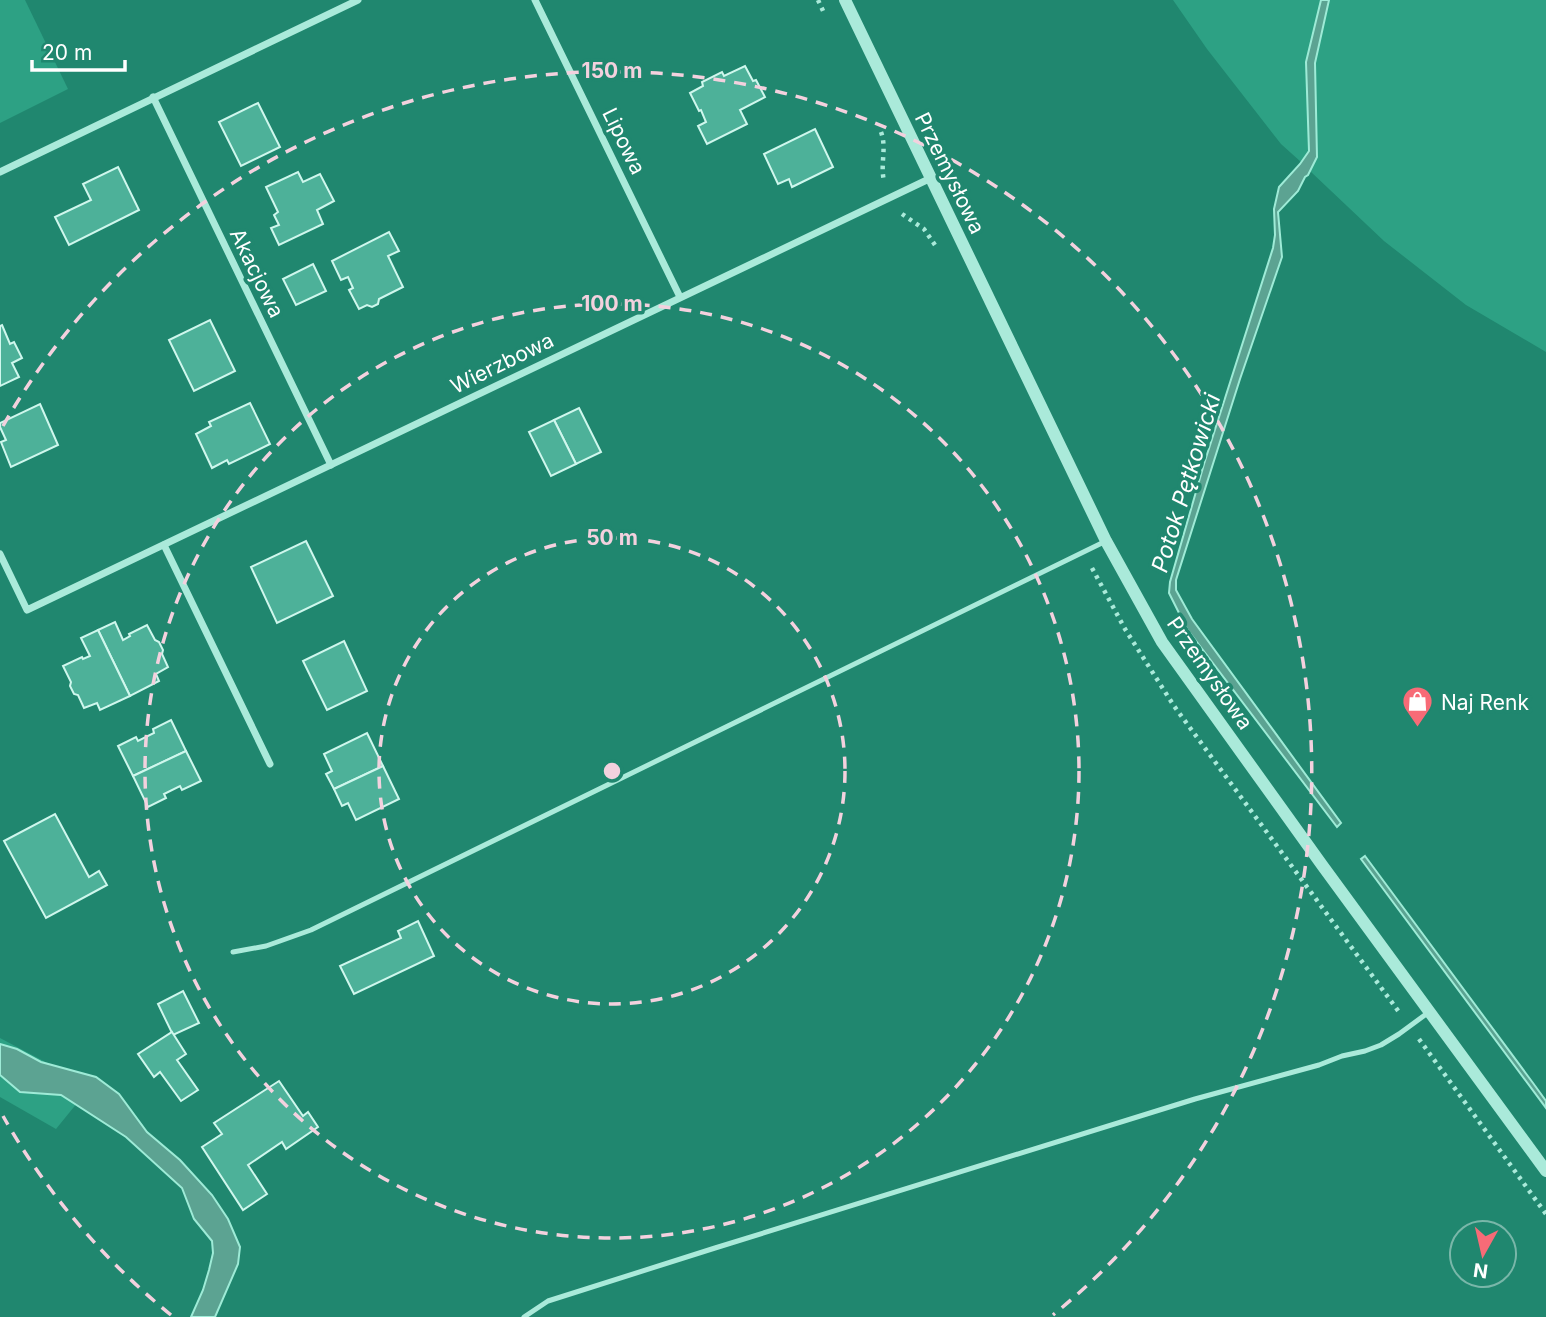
<svg xmlns="http://www.w3.org/2000/svg" width="1546" height="1317" font-family="Inter,sans-serif">
  <style>
    .green { fill: #2da184 }
    .water { fill: #5ca392; stroke: #9eebd7; stroke-width: 2 }
    .building { fill: #4db199; stroke: #cff7ed; stroke-width: 2 }
    .lines { fill: none; stroke-linecap: round; stroke-linejoin: round }
    .path { stroke: #aaeada; stroke-width: 4.5; stroke-dasharray: 3.5 5; stroke-linecap: butt }
    .service { stroke: #aaeada; stroke-width: 5 }
    .minor { stroke: #aaeada; stroke-width: 7 }
    .tertiary { stroke: #aaeada; stroke-width: 12 }
    .ring { fill: none; stroke: #f3d1de; stroke-width: 3.5; stroke-dasharray: 12 9 }
    .labels { text-anchor: middle; dominant-baseline: central; stroke-width: 7; stroke-linejoin: round; paint-order: stroke }
    .street-label { font-size: 21px; fill: #fff; stroke: #20876f }
    .poi-label { font-size: 21px; fill: #fff; stroke: #20876f; text-anchor: start }
    .water-label { font-size: 23px; font-style: italic; fill: #fff; stroke: #20876f }
    .centre { fill: #f3d1de; stroke: #20876f; stroke-width: 3.5 }
    .ring-label { font-size: 21px; text-anchor: middle; font-weight: bold; fill: #f3d1de; stroke: #20876f; stroke-width: 7; stroke-linejoin: round; paint-order: stroke }
  </style>
  <rect width="100%" height="100%" fill="#20876f"/>
  <!-- green -->
  <g class="green">
    <polygon points="0,0 25,0 68,89 0,123"/>
    <polygon points="1173,0 1321,0 1306,62 1309,151 1301,162 1281,144 1207,49"/>
    <polygon points="1329,0 1546,0 1546,352 1466,305 1384,241 1310,171 1317,157 1315,63"/>
    <polygon points="0,1038 91,1086 56,1129 0,1097"/>
  </g>
  <!-- water -->
  <g class="water">
    <polygon points="1321,0 1329,0 1315,63 1317,157 1308,175 1305,177 1298,191 1278,212 1282,257 1240,379 1176,580 1176,590 1192,619 1341,823 1337,827 1187,629 1169,593 1170,582 1204,464 1273,248 1275,235 1274,209 1279,187 1300,164 1309,151 1306,62"/>
    <polygon points="1365,856 1533,1083 1546,1101 1546,1108 1361,859"/>
    <polygon points="0,1044 17,1049 41,1062 96,1077 119,1094 147,1132 180,1160 212,1195 228,1219 240,1247 238,1264 215,1317 191,1317 203,1290 209,1270 213,1253 212,1241 194,1219 182,1188 126,1137 61,1095 20,1092 0,1075"/>
  </g>
  <!-- building -->
  <g class="building">
    <polygon points="745,66 753,81 756,80 765,97 740,110 747,124 707,144 698,126 706,122 701,110 699,111 690,93 703,86 702,82 722,72 724,76"/>
    <polygon points="258,103 280,147 241,166 219,122"/>
    <polygon points="815,129 833,167 792,187 789,179 778,184 764,154"/>
    <polygon points="118,167 139,210 69,245 55,217 91,200 83,184"/>
    <polygon points="298,172 303,182 320,174 334,201 317,210 323,224 279,245 271,228 279,225 274,215 278,212 266,187"/>
    <polygon points="389,232 399,251 388,256 403,287 379,299 378,304 372,307 367,305 359,309 349,290 353,288 348,277 341,280 332,261"/>
    <polygon points="313,264 326,291 296,305 283,279"/>
    <polygon points="210,320 235,371 194,391 169,340"/>
    <polygon points="2,325 10,344 14,342 22,358 12,363 19,377 0,386 0,326"/>
    <polygon points="250,403 270,444 229,464 227,460 212,468 196,434 211,426 209,422"/>
    <polygon points="40,404 58,445 11,467 1,442 6,440 0,427 0,423"/>
    <polygon points="579,408 601,452 576,464 554,420"/>
    <polygon points="554,420 576,464 551,476 529,432"/>
    <polygon points="306,541 333,596 277,623 251,567"/>
    <polygon points="115,622 123,640 130,636 129,634 147,625 155,640 159,642 163,650 162,654 168,667 156,674 159,681 130,696 98,630"/>
    <polygon points="98,630 130,696 100,710 97,703 84,708 78,695 74,694 70,686 71,682 63,666 82,657 83,659 90,656 81,638"/>
    <polygon points="344,641 367,691 327,710 303,661"/>
    <polygon points="171,720 186,751 133,776 118,746 136,737 138,741 154,733 153,729"/>
    <polygon points="367,733 383,766 334,789 326,774 332,771 324,754"/>
    <polygon points="186,751 201,781 182,790 180,786 164,794 166,798 148,807 133,776"/>
    <polygon points="383,766 399,799 356,820 348,803 342,806 334,789"/>
    <polygon points="55,814 89,877 99,871 107,885 46,918 4,841"/>
    <polygon points="418,921 434,956 354,994 340,966 401,938 398,931"/>
    <polygon points="183,991 199,1023 173,1035 158,1004"/>
    <polygon points="172,1032 186,1054 177,1060 198,1090 181,1101 160,1072 154,1077 138,1054"/>
    <polygon points="279,1081 303,1116 308,1112 318,1127 286,1149 282,1142 248,1165 267,1194 243,1210 202,1147 222,1134 214,1123"/>
  </g>
  <g class="lines">
    <!-- path -->
    <g class="path">
      <polyline points="818,0 824,13"/>
      <path d="M881,132C887,148 880,164 884,181"/>
      <polyline points="902,214 924,229 937,248"/>
      <polyline points="1092,568 1125,629 1174,706 1399,1012"/>
      <polyline points="1419,1039 1546,1214"/>
    </g>
    <!-- service -->
    <g class="service">
      <polyline points="233,952 266,946 311,930 1106,541"/>
      <polyline points="524,1317 548,1301 715,1248 1195,1099 1319,1065 1342,1056 1365,1051 1381,1045 1399,1034 1429,1012"/>
    </g>
    <!-- minor -->
    <g class="minor">
      <polyline points="535,0 680,297"/>
      <polyline points="153,97 331,465"/>
      <polyline points="0,172 358,0"/>
      <polyline points="164,545 270,764"/>
      <polyline points="0,554 27,610 931,178"/>
    </g>
    <!-- tertiary -->
    <polyline class="tertiary" points="845,0 1106,541 1162,642 1322,865 1546,1171"/>
  </g>
  <!-- distance rings -->
  <g class="ring">
    <circle cx="612" cy="771" r="233"/>
    <circle cx="612" cy="771" r="467"/>
    <path d="M171 1315A700 700 0 0 1 3 1116M3 426A700 700 0 1 1 1053 1315"/>
  </g>
  <!-- icons -->
  <defs>
    <symbol id="shop-pin" viewBox="-11 -11 22 30"><path d="M0 17L-7.5 6A9.5 9.5 0 1 1 7.5 6Z" fill="#f76b77" stroke="#20876f"/><path d="M-5-2.5h2.3a2.7 3.5 0 0 1 5.4 0H5L5.5 6h-11ZM-1.5-2.5h3a1.5 2.3 0 0 0-3 0Z" fill="#fff"/></symbol>
  </defs>
  <g fill-rule="evenodd">
    <use href="#shop-pin" x="1400" y="684" width="35" height="47"/>
  </g>
  <g class="labels">
    <!-- street labels -->
    <g class="street-label">
      <text transform="translate(624 141) rotate(64)">Lipowa</text>
      <text transform="translate(950 173) rotate(64)">Przemysłowa</text>
      <text transform="translate(257 273) rotate(64)">Akacjowa</text>
      <text transform="translate(502 363) rotate(-26)">Wierzbowa</text>
      <text transform="translate(1210 673) rotate(55)">Przemysłowa</text>
    </g>
    <!-- poi labels -->
    <g class="poi-label">
      <text x="1441" y="702">Naj Renk</text>
    </g>
    <!-- water labels -->
    <g class="water-label">
      <text transform="translate(1186 483) rotate(-73)">Potok Pętkowicki</text>
    </g>
  </g>
  <circle cx="612" cy="771" r="10" class="centre"/>
  <g class="ring-label">
    <text x="612" y="78">150 m</text>
    <text x="612" y="311">100 m</text>
    <text x="612" y="545">50 m</text>
  </g>
  <!-- north arrow -->
  <g transform="translate(1483 1254) rotate(188)"><circle r="33" fill="#20876f" stroke="#79b7a9" stroke-width="2"/>
  <path d="M0-5L12 26L0 18L-12 26Z" fill="#f76b77"/>
  <text y="-10" font-size="19" font-weight="bold" text-anchor="middle" fill="#ffffff">N</text>
  </g>
  <!-- scale -->
  <path d="M32 60v10h93v-10" fill="none" stroke="#ffffff" stroke-width="3.5"/>
  <text x="42" y="60" font-size="21" fill="#ffffff" stroke="#20876f" stroke-width="5" paint-order="stroke">20 m</text>
</svg>
